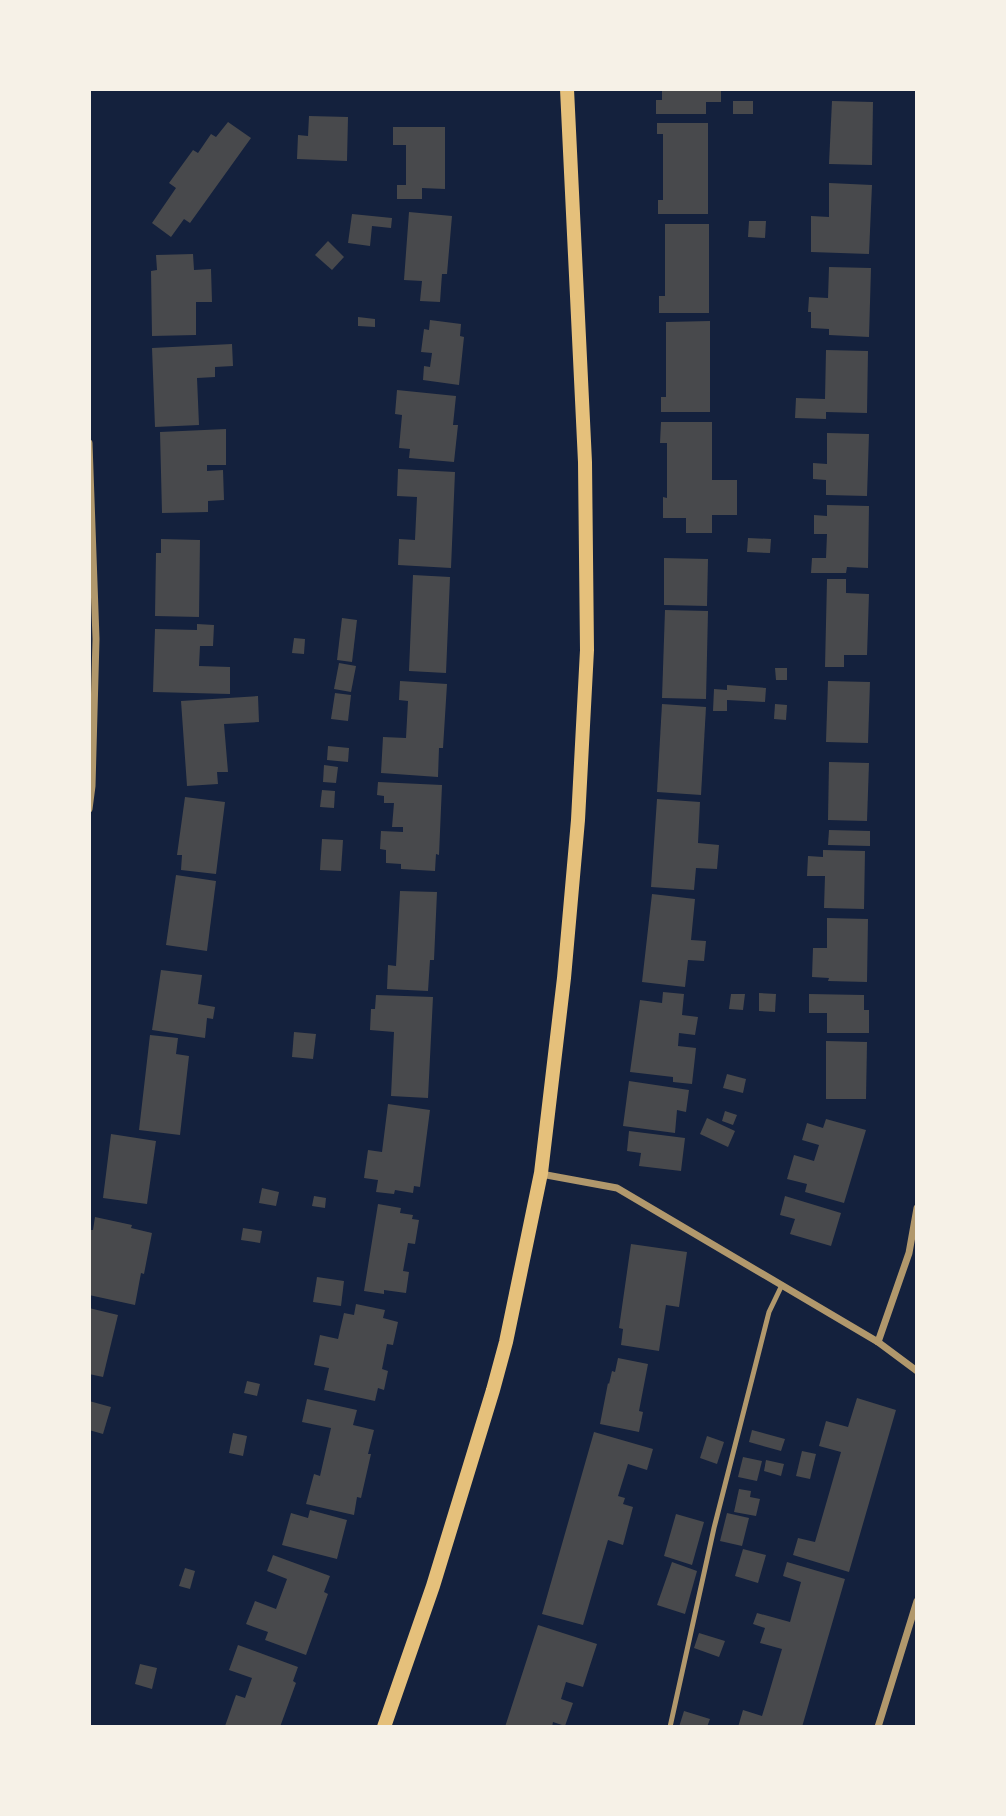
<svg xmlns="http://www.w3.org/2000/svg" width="1006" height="1816" font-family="'Sofia Sans Condensed',sans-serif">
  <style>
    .building { fill: #48494c }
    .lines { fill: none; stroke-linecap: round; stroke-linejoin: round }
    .service { stroke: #b1986c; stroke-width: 5 }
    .minor { stroke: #b1986c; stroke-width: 7 }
    .secondary { stroke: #e5c07b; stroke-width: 14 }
  </style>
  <rect width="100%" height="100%" fill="#14213d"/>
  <!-- building -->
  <g class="building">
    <polygon points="662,89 721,89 721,102 706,102 706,114 656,114 656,100 662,100"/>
    <rect x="733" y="101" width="20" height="13"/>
    <polygon points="832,101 873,102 872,165 829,164"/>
    <polygon points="309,116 348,117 347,161 297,159 298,135 308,136"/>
    <polygon points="228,122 251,138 190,223 184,219 171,237 152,223 176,188 169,183 193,150 198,153 211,134 216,137"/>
    <polygon points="657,123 708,123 708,214 658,214 658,200 663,200 663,134 657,134"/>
    <polygon points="393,127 445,127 445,189 422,188 422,199 397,199 397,185 406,185 406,145 393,145"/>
    <polygon points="829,183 872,185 869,254 811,252 811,216 829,217"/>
    <polygon points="409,212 452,216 447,274 442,274 440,302 420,301 422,281 404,280"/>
    <polygon points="352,214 392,218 391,228 372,226 370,246 348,243"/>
    <polygon points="749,221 766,221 765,238 748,237"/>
    <polygon points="665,224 709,224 709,313 659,313 659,296 665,296"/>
    <polygon points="328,241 344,257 332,270 315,255"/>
    <polygon points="193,254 194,270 211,269 212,302 196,302 196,335 152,336 151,271 157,270 156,255"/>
    <polygon points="829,267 871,268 869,337 829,335 829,329 811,328 811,312 808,312 809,297 828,298"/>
    <polygon points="358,317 375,319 375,327 358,326"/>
    <polygon points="430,320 461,324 460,336 464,337 459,385 423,380 424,366 430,367 432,353 421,352 424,329 429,330"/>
    <polygon points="710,321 710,412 661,412 661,397 666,397 666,322"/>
    <polygon points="232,344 233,366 215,367 215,377 197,378 199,425 155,427 152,348"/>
    <polygon points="826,350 868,351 867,413 826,412 826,419 795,418 796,398 825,399"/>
    <polygon points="397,390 456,396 453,425 458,425 454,462 409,458 410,449 399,448 402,415 395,414"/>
    <polygon points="661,422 712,422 712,480 737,480 737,515 712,515 712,533 686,533 686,518 663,518 663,497 667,498 667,443 660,443"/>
    <polygon points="226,429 226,465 207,465 207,471 223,470 224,500 208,501 208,512 162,513 160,432"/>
    <polygon points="827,433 869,434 867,496 826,495 826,480 813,479 813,463 827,464"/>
    <polygon points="398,469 455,472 451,568 398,565 399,539 415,540 417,497 397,496"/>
    <polygon points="827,505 869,506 868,568 847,567 846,573 811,573 812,558 826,558 827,534 814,534 814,515 827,516"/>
    <polygon points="748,538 771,539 770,553 747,552"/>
    <polygon points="161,539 200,540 199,617 155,616 156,553 161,553"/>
    <polygon points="664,558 708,559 707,606 664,605"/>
    <polygon points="413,575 450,577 446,673 409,671"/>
    <polygon points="827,579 846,579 846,593 869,594 867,655 844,655 844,667 825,667"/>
    <polygon points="665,610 708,611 706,699 662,698"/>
    <polygon points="342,618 357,620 352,662 337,660"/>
    <polygon points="197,624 214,625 213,646 200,646 199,666 230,667 230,694 153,692 155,629 197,630"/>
    <polygon points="294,638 305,639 304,654 292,653"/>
    <polygon points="339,663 356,666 351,692 334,689"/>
    <polygon points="775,668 787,668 787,680 776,680"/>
    <polygon points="400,681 447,684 443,748 439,748 438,777 381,773 383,737 406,738 408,701 399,700"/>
    <polygon points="828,681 870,682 868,743 826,742"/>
    <polygon points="727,685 766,688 765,702 727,700 727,711 713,711 714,689 727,690"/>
    <polygon points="335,693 351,695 348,721 331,719"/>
    <polygon points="258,696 259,722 224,724 228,772 217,772 218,784 187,786 181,701"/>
    <polygon points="662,704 706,707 701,795 657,792"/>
    <polygon points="775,704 787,705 786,720 774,719"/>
    <polygon points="328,746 349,748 348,762 327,760"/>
    <polygon points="829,762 869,763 867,821 828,820"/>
    <polygon points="324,765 338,767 336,783 323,782"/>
    <polygon points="378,782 442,785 439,855 436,854 435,871 401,869 401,864 386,863 386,850 380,849 381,831 403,832 403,827 392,827 394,803 384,803 384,796 377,795"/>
    <polygon points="322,790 335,791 334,808 320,807"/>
    <polygon points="185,797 225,802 216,874 181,870 182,855 177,855"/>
    <polygon points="657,799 700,802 698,843 719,845 717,869 696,868 694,890 651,887"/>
    <polygon points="829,830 870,831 870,846 828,845"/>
    <polygon points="322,839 343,840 341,871 320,870"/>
    <polygon points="823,850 865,851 864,909 824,908 825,876 807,876 808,856 823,857"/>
    <polygon points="176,875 216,881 207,951 166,945"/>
    <polygon points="400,891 437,892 434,960 430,960 428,991 387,989 388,965 396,966"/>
    <polygon points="652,894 695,899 691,940 706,941 704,961 688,960 685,987 642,982"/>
    <polygon points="827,918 868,919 867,982 828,981 829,978 812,977 813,948 827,948"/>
    <polygon points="161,970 202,975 198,1004 215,1007 213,1019 207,1018 205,1038 152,1030"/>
    <polygon points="663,992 684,994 682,1015 698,1017 695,1035 679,1033 678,1046 696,1048 692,1084 673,1082 673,1077 630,1072 640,1000 662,1003"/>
    <polygon points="759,993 776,994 775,1012 759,1011"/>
    <polygon points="731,994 745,994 743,1010 729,1009"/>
    <polygon points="809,994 864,995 864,1010 869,1010 869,1033 827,1033 827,1013 809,1013"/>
    <polygon points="376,995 433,997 428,1098 391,1096 394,1032 370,1030 371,1009 375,1009"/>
    <polygon points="294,1032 316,1034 313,1059 292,1057"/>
    <polygon points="150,1035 178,1038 176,1054 189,1056 180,1135 139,1130"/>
    <polygon points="826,1041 867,1042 866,1099 826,1099"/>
    <polygon points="727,1074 746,1079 743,1093 723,1088"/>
    <polygon points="629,1081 689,1090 686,1112 677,1110 675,1133 623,1126"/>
    <polygon points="388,1104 430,1110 420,1187 414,1186 413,1193 395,1190 394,1194 376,1192 378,1180 364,1178 368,1150 382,1152"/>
    <polygon points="725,1111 737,1115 733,1125 722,1121"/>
    <polygon points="707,1118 735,1131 728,1147 700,1134"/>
    <polygon points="826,1119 866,1130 844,1203 805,1192 807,1184 787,1179 794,1155 814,1161 819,1145 802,1140 807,1123 823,1128"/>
    <polygon points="629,1131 685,1138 681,1171 639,1166 641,1153 627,1151"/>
    <polygon points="111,1134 156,1141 147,1204 103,1198"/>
    <polygon points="262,1188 279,1192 276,1206 259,1203"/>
    <polygon points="314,1196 326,1198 325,1208 312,1206"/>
    <polygon points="785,1196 841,1213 831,1246 790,1234 795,1219 780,1215"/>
    <polygon points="378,1204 401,1208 400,1213 413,1215 412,1219 419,1220 415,1244 408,1243 403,1271 409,1272 406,1293 384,1290 384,1294 364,1291"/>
    <polygon points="95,1217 132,1225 131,1228 152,1233 144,1274 141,1273 135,1305 89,1295 89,1230 93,1230"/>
    <polygon points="243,1228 262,1231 260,1243 241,1240"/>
    <polygon points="631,1244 687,1252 679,1307 666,1305 659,1351 621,1345 623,1329 619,1328"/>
    <polygon points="317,1277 344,1281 341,1306 313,1302"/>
    <polygon points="356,1304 385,1310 383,1318 398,1322 393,1345 387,1344 382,1369 388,1371 384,1390 378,1388 375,1401 324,1390 329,1368 314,1365 320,1335 338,1339 344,1313 354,1315"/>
    <polygon points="89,1308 118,1315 103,1377 89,1374"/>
    <polygon points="618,1358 648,1364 639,1411 643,1412 639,1432 600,1424 608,1383 609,1384 612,1371 615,1372"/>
    <polygon points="247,1381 260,1384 257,1396 244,1393"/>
    <polygon points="857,1398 896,1410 849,1572 793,1555 798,1538 815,1542 841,1452 819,1446 826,1421 848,1427"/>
    <polygon points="307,1399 357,1410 353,1425 374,1430 368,1454 371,1454 361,1498 357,1497 354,1515 306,1504 314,1474 320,1476 331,1428 302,1422"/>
    <polygon points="89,1401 111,1407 103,1434 89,1430"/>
    <polygon points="752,1430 785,1439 781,1451 749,1442"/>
    <polygon points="594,1432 653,1449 647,1470 628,1464 618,1496 625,1498 623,1504 633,1507 623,1545 608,1540 583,1625 542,1614"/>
    <polygon points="233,1433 247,1436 243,1456 229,1453"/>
    <polygon points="707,1436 724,1442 717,1464 700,1458"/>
    <polygon points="802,1451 816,1454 810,1479 796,1476"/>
    <polygon points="743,1457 762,1461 757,1481 738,1477"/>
    <polygon points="766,1460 784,1464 781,1476 764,1471"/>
    <polygon points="739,1489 751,1491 750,1497 760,1499 756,1516 734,1512"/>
    <polygon points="310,1510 347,1520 337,1559 282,1545 291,1513 308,1518"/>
    <polygon points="727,1513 749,1518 742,1546 720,1541"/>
    <polygon points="676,1514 704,1522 692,1565 664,1556"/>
    <polygon points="743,1549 766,1555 758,1583 735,1576"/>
    <polygon points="273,1555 330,1576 324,1592 328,1594 306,1655 265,1640 268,1632 246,1624 255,1601 276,1609 287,1579 267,1571"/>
    <polygon points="672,1562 697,1571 685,1614 657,1605"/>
    <polygon points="787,1562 845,1579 802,1727 738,1727 743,1710 762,1716 766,1703 782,1649 760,1643 765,1628 753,1624 757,1613 790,1622 801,1582 783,1576"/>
    <polygon points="185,1568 195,1571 190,1589 179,1586"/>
    <polygon points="538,1625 597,1644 583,1687 566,1682 561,1699 573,1703 565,1726 553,1722 552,1727 505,1727"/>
    <polygon points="699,1633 725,1641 719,1657 694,1648"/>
    <polygon points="238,1645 298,1667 293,1681 296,1683 280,1727 225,1726 236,1695 245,1698 252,1678 229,1670"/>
    <polygon points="140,1664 157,1668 152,1689 135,1684"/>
    <polygon points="684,1711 710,1719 707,1727 679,1727"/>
  </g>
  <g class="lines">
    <!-- service -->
    <polyline class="service" points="670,1727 714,1528 769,1312 782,1285"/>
    <!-- minor -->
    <g class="minor">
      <polyline points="89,443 96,639 92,786 89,809"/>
      <polyline points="541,1174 617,1188 878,1342 917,1371"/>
      <polyline points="878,1342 909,1253 917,1208"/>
      <polyline points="878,1727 917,1601"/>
    </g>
    <!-- secondary -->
    <polyline class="secondary" points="384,1727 433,1586 493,1390 506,1342 541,1173 564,978 578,820 587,650 585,462 567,89"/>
  </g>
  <!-- border -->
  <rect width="1006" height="1816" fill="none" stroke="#f6f1e7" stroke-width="182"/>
</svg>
